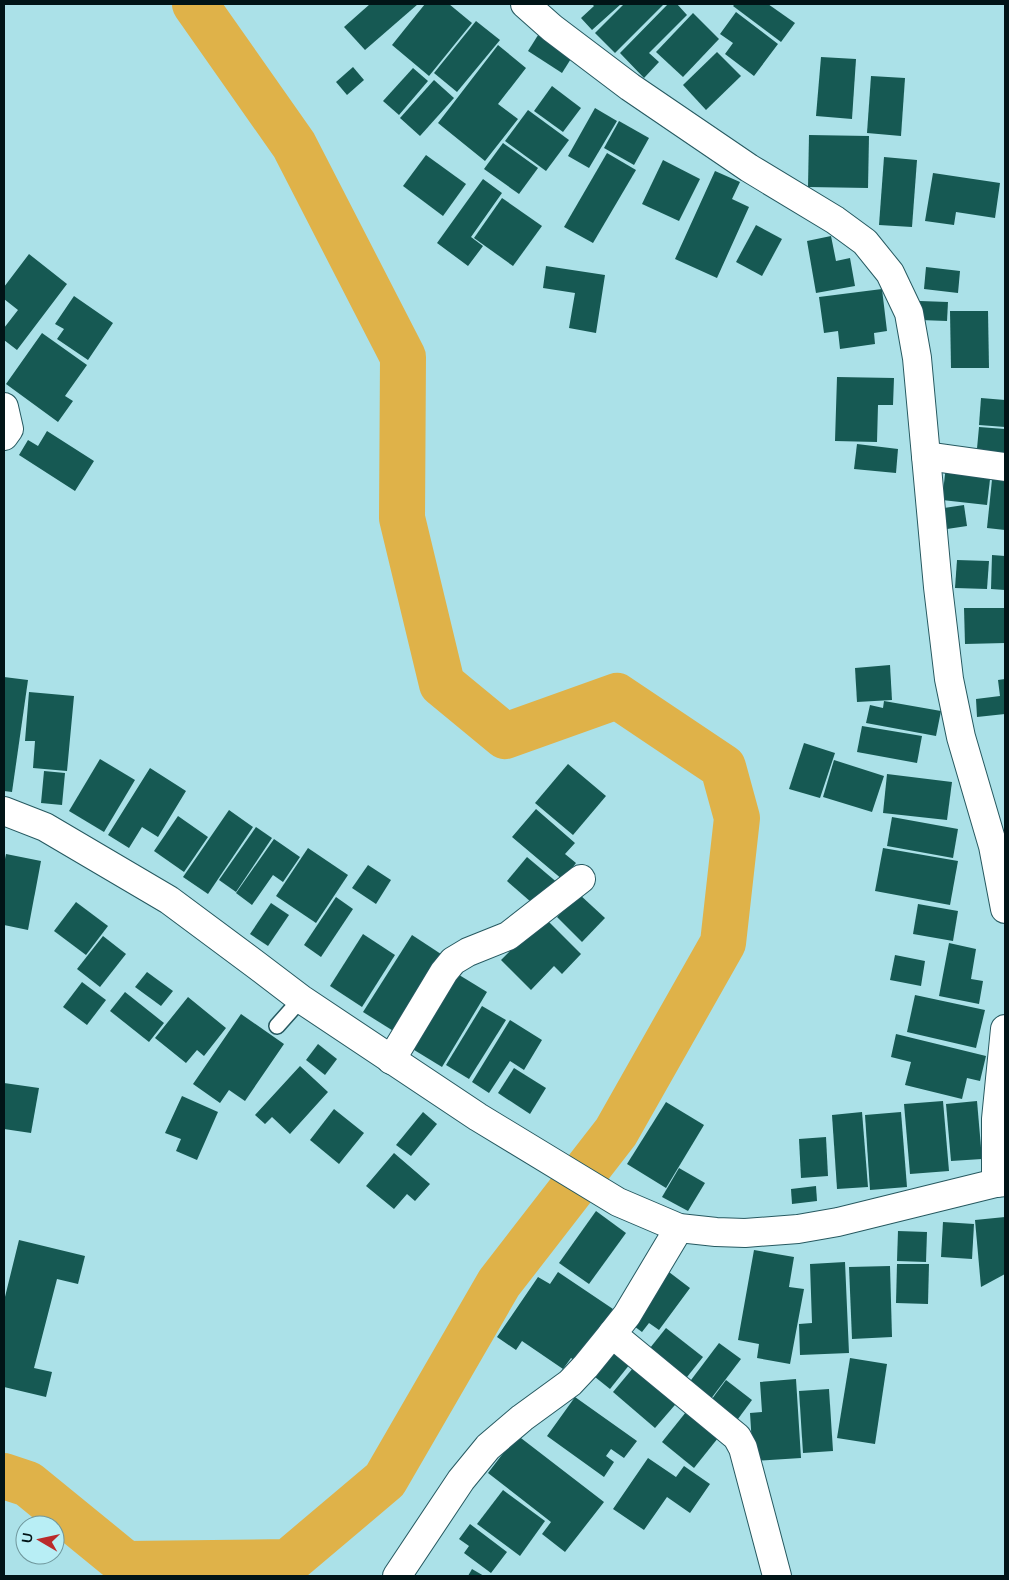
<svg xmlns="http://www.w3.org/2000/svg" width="1009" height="1580" font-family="'Nunito Sans',sans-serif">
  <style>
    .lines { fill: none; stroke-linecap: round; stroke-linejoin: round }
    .river { stroke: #dfb249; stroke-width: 46 }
    .building { fill: #165953 }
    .lane-casing { stroke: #265960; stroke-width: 18 }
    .street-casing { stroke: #265960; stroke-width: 30 }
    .secondary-casing { stroke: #265960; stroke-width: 30 }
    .lane { stroke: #fff; stroke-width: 15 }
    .street { stroke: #fff; stroke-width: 28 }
    .secondary { stroke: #fff; stroke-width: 28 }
  </style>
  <rect width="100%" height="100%" fill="#abe1e8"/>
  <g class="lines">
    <!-- river -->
    <polyline class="river" points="4,1476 28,1484 126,1564 288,1562 385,1480 499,1283 616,1132 723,943 737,818 723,767 617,696 505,736 442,684 402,518 403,357 294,145 195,4"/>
  </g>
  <!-- building -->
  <g class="building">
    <polygon points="370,4 418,4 365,50 344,27"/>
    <polygon points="425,4 449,4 472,23 429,76 392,45"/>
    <polygon points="592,4 621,4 592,30 581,18 594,6"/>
    <polygon points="624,4 664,4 615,53 595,33"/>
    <polygon points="668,4 677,4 687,15 649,53 659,62 644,78 620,53"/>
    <polygon points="735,4 768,4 795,23 781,42 733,6"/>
    <polygon points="736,12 778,44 754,76 725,54 733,43 720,34"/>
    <polygon points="693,13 719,39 683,77 656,52"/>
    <polygon points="476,21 500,40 457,92 434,73"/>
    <polygon points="540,32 574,54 562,73 528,51"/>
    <polygon points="498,45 526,68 498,104 518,119 485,161 438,123"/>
    <polygon points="717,52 741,76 706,110 683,85"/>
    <polygon points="821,57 856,59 852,119 816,116"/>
    <polygon points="353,67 364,80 347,95 336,82"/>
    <polygon points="413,68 428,81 399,115 383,101"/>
    <polygon points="871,76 905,78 901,136 867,133"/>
    <polygon points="434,80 454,98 420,136 400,118"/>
    <polygon points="552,86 581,108 563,132 534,111"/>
    <polygon points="595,108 617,121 589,168 568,156"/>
    <polygon points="528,110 569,140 546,171 505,141"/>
    <polygon points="619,121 649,138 634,165 604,148"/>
    <polygon points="809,135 869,136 868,188 808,187"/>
    <polygon points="503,143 538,168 519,194 484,169"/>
    <polygon points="607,153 636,170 593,243 564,227"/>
    <polygon points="426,155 466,184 443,216 403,186"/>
    <polygon points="884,157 917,160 912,227 879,225"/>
    <polygon points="663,160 700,179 679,221 642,204"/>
    <polygon points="715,171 740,182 732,199 749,207 717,278 675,259"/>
    <polygon points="933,173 1000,183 995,218 956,212 954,225 925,221"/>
    <polygon points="483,179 502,193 471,237 483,246 468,266 437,243"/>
    <polygon points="502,198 542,226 513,266 474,238"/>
    <polygon points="756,225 782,239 762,276 736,262"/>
    <polygon points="831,236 836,261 850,258 855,286 816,293 807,241"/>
    <polygon points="29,254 67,284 17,350 4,340 4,328 18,310 4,299 4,287"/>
    <polygon points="546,266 605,275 596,333 569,328 575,293 543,288"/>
    <polygon points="926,267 960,271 958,293 924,289"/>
    <polygon points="882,289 887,331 874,333 875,344 840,349 838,331 824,333 819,297"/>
    <polygon points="74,296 113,323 88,360 57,339 64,329 55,324"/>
    <polygon points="920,301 948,302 947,321 920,320"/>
    <polygon points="950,311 988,311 989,368 951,368"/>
    <polygon points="42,333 87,365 65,396 73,401 58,422 6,384"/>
    <polygon points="837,377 894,378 893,405 878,405 877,442 835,441"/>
    <polygon points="981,398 1005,400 1005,427 979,425"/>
    <polygon points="979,427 1005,429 1005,462 976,459"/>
    <polygon points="47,431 94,461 75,491 19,455 28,440 38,446"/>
    <polygon points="857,444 898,449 896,473 854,469"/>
    <polygon points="946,466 991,471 987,505 942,500"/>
    <polygon points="993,470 1005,471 1005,530 987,528"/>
    <polygon points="964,505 967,526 947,529 944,508"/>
    <polygon points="992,555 1005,556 1005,590 991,589"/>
    <polygon points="957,560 989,561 987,589 955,588"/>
    <polygon points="964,608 1005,608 1005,643 965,644"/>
    <polygon points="890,665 892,700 857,702 855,668"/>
    <polygon points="4,677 28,680 12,792 4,791"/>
    <polygon points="1005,679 1005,714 977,717 976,699 1000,696 998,680"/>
    <polygon points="29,692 74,696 67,771 33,768 35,741 25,741"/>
    <polygon points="884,701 941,711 936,736 866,723 870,705 883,708"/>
    <polygon points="862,726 922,736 917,763 857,752"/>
    <polygon points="804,743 835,753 820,798 789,789"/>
    <polygon points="100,759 135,780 104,832 69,811"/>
    <polygon points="834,760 884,776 872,812 823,797"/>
    <polygon points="568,764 606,796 573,835 535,803"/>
    <polygon points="150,768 186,791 158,837 142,827 129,848 108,835"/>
    <polygon points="44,771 65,773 62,805 41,803"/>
    <polygon points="887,774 952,782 947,820 883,813"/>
    <polygon points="536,809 575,843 565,854 576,863 563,880 512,837"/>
    <polygon points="229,810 253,827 208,894 183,877"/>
    <polygon points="178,816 208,837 184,872 154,851"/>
    <polygon points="892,817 958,829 953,858 887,846"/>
    <polygon points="256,827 272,838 236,892 219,880"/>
    <polygon points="274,839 300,857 283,882 273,875 252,905 236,893"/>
    <polygon points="308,848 348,875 316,923 276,896"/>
    <polygon points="883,848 958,861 950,905 875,891"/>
    <polygon points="6,854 41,861 28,930 4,925 4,864"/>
    <polygon points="527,857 559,884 539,909 507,881"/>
    <polygon points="368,865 391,880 376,904 352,888"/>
    <polygon points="579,894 605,918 582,942 557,917"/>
    <polygon points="336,897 353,909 321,957 304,945"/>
    <polygon points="76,902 108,926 86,955 54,931"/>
    <polygon points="271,903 289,915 268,946 250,934"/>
    <polygon points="918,904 958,911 953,941 913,934"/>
    <polygon points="544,917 581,954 562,974 554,966 531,990 501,960"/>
    <polygon points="363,934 395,955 362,1007 330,986"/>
    <polygon points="412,935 444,956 395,1032 363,1012"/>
    <polygon points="103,936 126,954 100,987 77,969"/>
    <polygon points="949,943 976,949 971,979 983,981 979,1004 939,996"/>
    <polygon points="895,955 925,961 921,986 890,980"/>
    <polygon points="451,970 487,992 442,1067 406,1045"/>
    <polygon points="147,972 173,991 161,1006 135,987"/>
    <polygon points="82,982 106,1000 87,1025 63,1007"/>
    <polygon points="125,992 164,1023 149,1042 110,1011"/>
    <polygon points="915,995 985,1010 976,1048 907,1032"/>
    <polygon points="188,997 226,1028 204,1056 197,1050 186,1063 155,1038"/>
    <polygon points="482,1006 506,1020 469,1079 446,1065"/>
    <polygon points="241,1014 284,1044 245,1101 229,1090 220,1103 193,1084"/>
    <polygon points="510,1020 542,1040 524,1070 510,1061 489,1093 472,1082"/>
    <polygon points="896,1034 986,1056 980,1081 967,1078 962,1099 905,1085 911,1062 891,1057"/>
    <polygon points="318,1044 337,1059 325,1075 306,1060"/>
    <polygon points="300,1066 328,1092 290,1134 272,1117 265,1124 255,1115"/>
    <polygon points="514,1068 546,1088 530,1114 498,1093"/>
    <polygon points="4,1083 39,1088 31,1133 4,1129"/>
    <polygon points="182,1096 218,1112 197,1160 176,1151 181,1139 165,1133"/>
    <polygon points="943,1101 949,1171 910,1174 904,1104"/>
    <polygon points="977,1101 982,1159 951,1161 946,1104"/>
    <polygon points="666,1102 704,1125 666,1188 627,1164"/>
    <polygon points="334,1109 364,1133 339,1164 310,1140"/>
    <polygon points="423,1112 437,1124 411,1156 396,1145"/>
    <polygon points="862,1112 868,1187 837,1189 832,1115"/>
    <polygon points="901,1112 907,1187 870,1190 865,1115"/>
    <polygon points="826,1137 828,1176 801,1178 799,1139"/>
    <polygon points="394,1153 430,1184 415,1201 407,1194 394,1209 366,1186"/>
    <polygon points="679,1168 705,1183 688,1211 662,1197"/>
    <polygon points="816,1186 817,1201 792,1204 791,1189"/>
    <polygon points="596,1211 626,1233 589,1284 559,1263"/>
    <polygon points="1005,1217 1005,1274 981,1287 975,1220"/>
    <polygon points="943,1222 974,1224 972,1259 941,1257"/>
    <polygon points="898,1231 927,1232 926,1262 897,1261"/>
    <polygon points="19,1240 85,1256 78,1284 57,1279 34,1368 52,1372 46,1397 4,1387 4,1301"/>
    <polygon points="754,1250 794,1257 789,1287 804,1289 790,1364 757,1358 759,1344 738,1340"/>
    <polygon points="845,1262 849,1353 800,1355 799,1324 812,1323 810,1264"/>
    <polygon points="897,1264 929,1264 928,1304 896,1303"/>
    <polygon points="890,1266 892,1337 852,1339 849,1267"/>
    <polygon points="665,1269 690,1288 659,1330 649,1323 642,1332 627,1321"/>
    <polygon points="558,1272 613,1309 577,1362 571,1358 563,1369 522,1341 516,1350 497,1337 538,1277 550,1284"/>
    <polygon points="666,1328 703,1357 683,1382 646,1353"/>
    <polygon points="719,1343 741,1359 707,1404 685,1388"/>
    <polygon points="611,1348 630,1364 610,1389 590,1373"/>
    <polygon points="850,1358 887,1364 875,1444 837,1438"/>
    <polygon points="638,1362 681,1398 655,1428 613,1392"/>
    <polygon points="796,1379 801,1458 753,1461 750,1413 762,1412 760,1382"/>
    <polygon points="726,1380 752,1400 735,1423 709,1403"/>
    <polygon points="829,1389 833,1451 803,1453 799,1391"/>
    <polygon points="575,1397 637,1441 624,1458 611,1449 606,1456 614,1462 604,1477 547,1436"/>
    <polygon points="690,1407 722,1433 694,1468 662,1442"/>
    <polygon points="517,1435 604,1502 565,1552 542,1534 551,1522 488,1473"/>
    <polygon points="648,1458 676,1477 684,1466 710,1484 690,1513 667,1497 644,1530 613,1509"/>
    <polygon points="503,1490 545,1521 520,1556 477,1524"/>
    <polygon points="470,1524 507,1552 491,1573 464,1553 469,1546 459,1539"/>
    <polygon points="472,1569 484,1576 468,1576"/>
  </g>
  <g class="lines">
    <defs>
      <polyline id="lane" points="277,1026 301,999"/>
      <g id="street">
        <polyline points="4,407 9,429 4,436"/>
        <polyline points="926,456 1005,467"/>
        <polyline points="391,1060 444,972 453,961 468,952 508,936 581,879"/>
        <polyline points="679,1228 627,1315 612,1334 737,1437 743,1448 777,1576"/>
        <polyline points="397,1576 461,1480 488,1447 522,1418 570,1383 586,1366 612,1334"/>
      </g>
      <g id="secondary">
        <polyline points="525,4 552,28 630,87 749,168 835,220 865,242 890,273 909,313 917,358 938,587 949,679 961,737 993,846 1005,909"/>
        <polyline points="4,811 45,827 169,900 255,964 301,999 478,1117 618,1202 679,1228 716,1232 745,1233 798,1229 838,1222 996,1183 1005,1182"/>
        <polyline points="996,1183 996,1119 1005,1029"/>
      </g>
    </defs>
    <!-- lane casing -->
    <use href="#lane" class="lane-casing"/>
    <!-- street casing -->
    <use href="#street" class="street-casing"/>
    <!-- secondary casing -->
    <use href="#secondary" class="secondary-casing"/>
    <!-- lane -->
    <use href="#lane" class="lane"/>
    <!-- street -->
    <use href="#street" class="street"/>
    <!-- secondary -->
    <use href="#secondary" class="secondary"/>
  </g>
  <!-- border -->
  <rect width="1009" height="1580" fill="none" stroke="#011417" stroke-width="10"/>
  <!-- north arrow -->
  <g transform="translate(40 1540) rotate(279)"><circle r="24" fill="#b8eef5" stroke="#6f979c"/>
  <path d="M0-4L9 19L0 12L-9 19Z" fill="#ba2a2b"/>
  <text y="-8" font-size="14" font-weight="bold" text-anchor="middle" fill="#011417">U</text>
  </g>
</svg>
